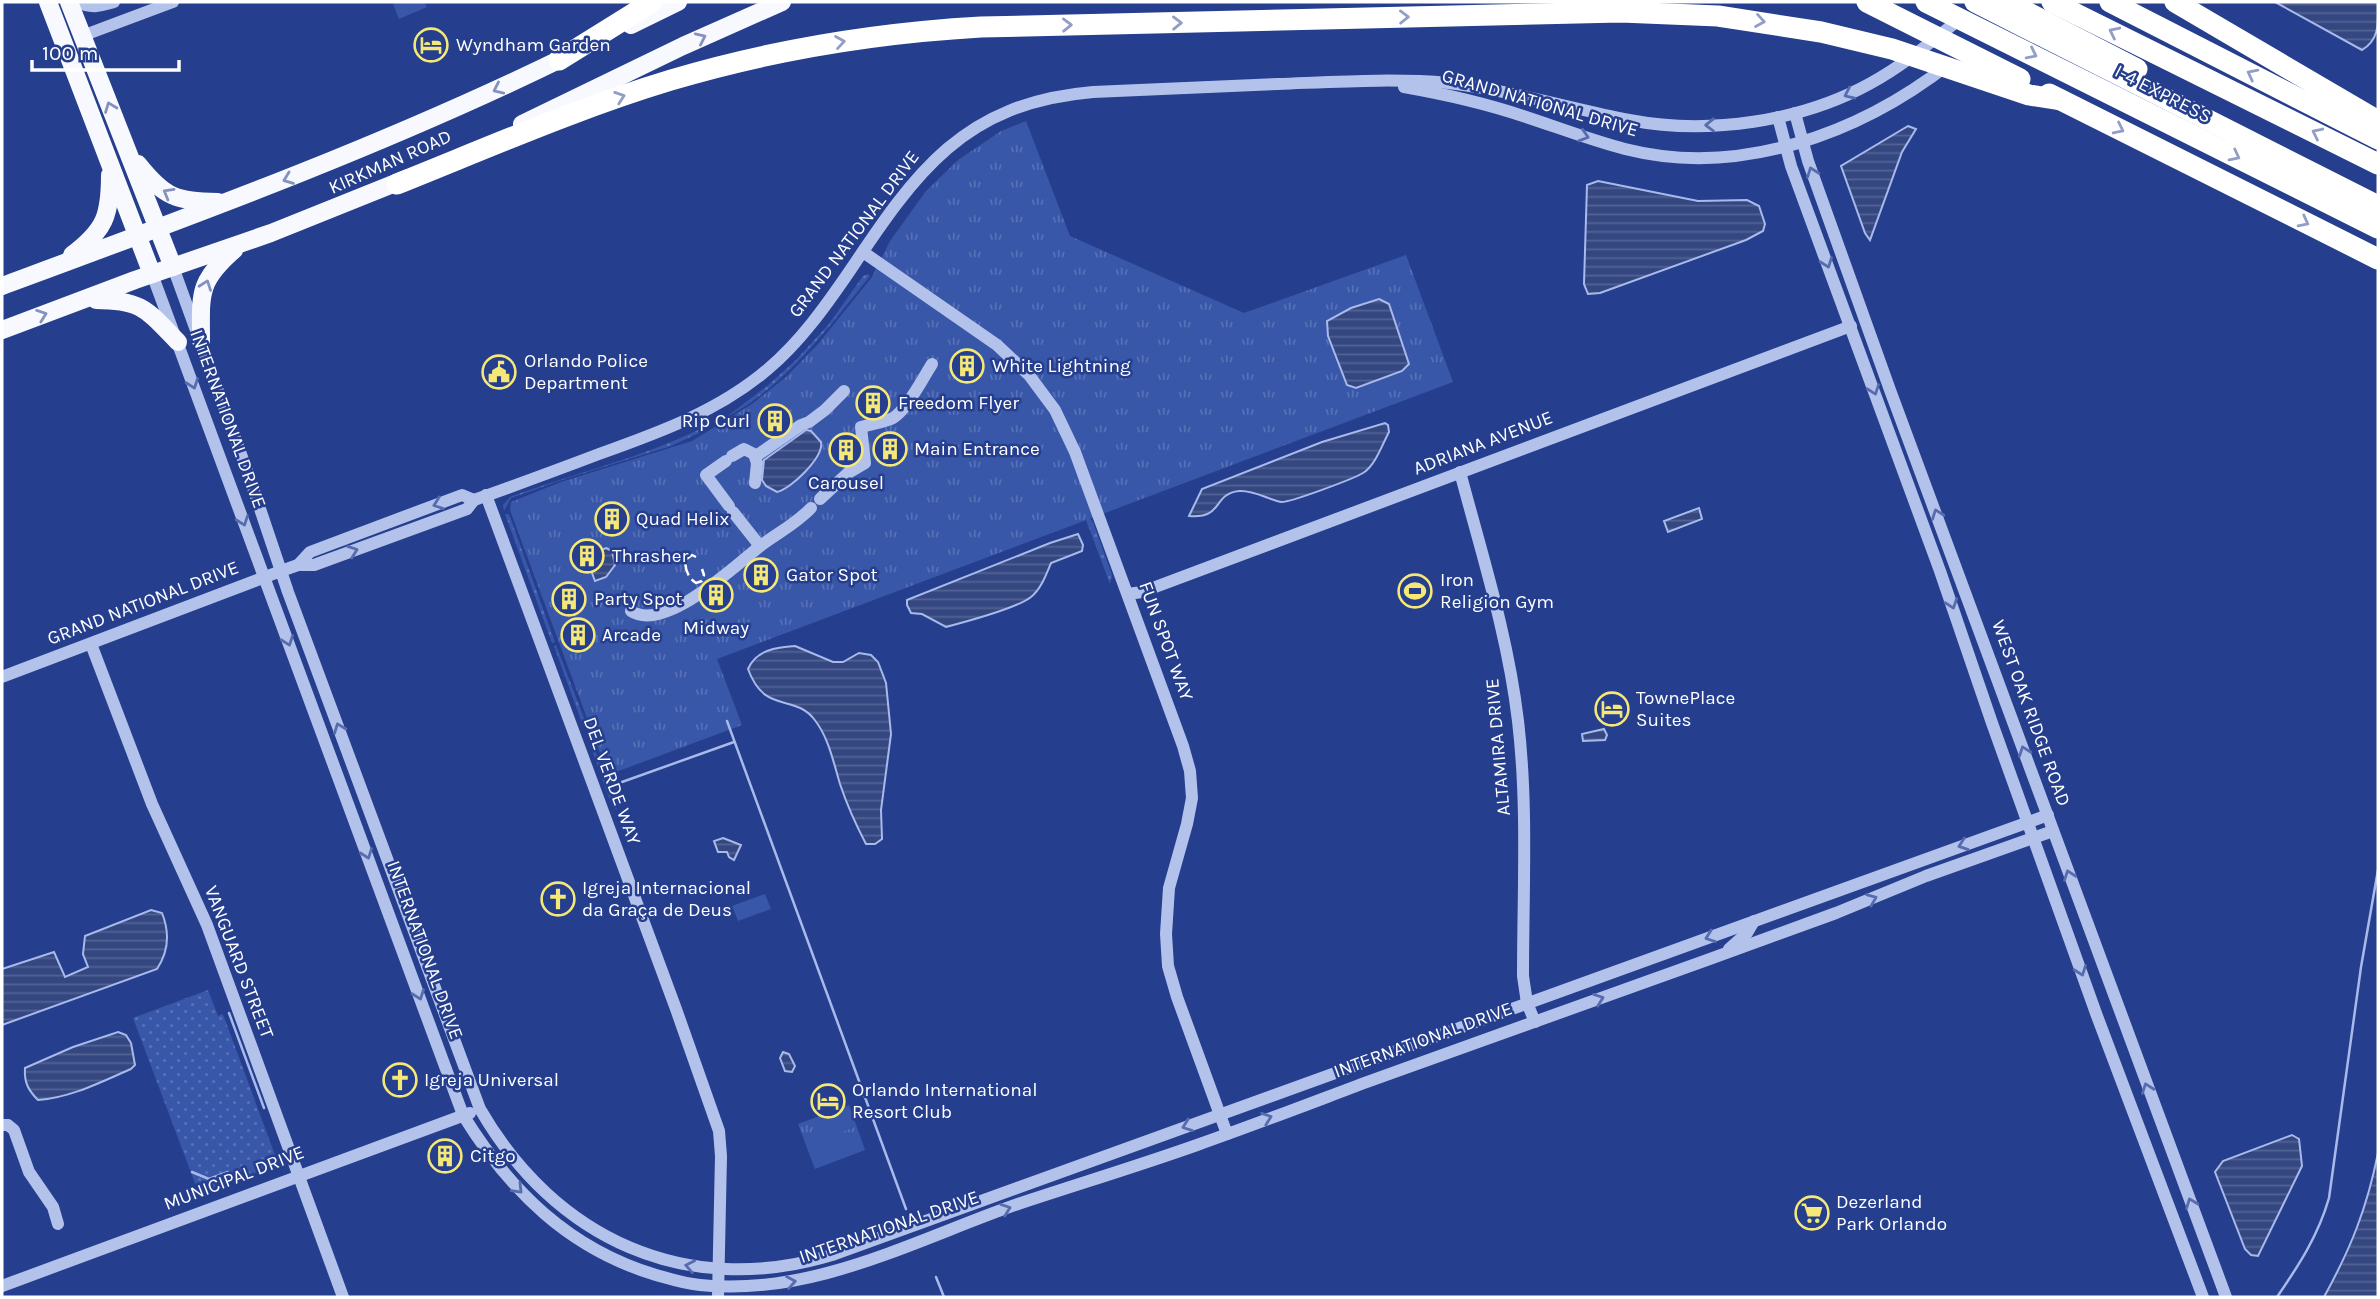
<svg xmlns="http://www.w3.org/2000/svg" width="2380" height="1299" font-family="Karla,sans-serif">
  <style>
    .grass { fill: url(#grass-dots) }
    .park { fill: url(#park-tufts) }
    .pitch { fill: #3957a9 }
    .water { fill: url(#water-rules); stroke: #a8baeb; stroke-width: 2 }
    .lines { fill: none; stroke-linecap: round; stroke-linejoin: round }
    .stream { stroke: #a8baeb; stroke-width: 2.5 }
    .minor { stroke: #b3c2eb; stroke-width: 12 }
    .major { stroke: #f8f9fe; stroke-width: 18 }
    .highway { stroke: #fff; stroke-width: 21 }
    .rail { stroke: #fff; stroke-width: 2.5; stroke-dasharray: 12 5; stroke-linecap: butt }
    .oneway { stroke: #929ec6 }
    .oneway2 { stroke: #8492c0 }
    .oneway3 { stroke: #576cae }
    .labels { text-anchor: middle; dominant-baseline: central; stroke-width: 5; stroke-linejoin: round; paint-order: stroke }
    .poi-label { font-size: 19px; fill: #fff; stroke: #253e8d; text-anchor: start }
    .street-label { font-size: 19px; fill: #fff; stroke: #253e8d }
  </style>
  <defs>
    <pattern id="grass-dots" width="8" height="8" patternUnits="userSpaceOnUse" patternTransform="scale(1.75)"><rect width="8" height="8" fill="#3957a9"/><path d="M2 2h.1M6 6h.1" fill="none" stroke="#5770b6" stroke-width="1.8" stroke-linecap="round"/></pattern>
    <pattern id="park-tufts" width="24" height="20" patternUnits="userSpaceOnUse" patternTransform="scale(1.75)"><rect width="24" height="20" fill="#3957a9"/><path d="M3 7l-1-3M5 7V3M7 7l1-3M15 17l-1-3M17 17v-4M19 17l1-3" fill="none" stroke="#5770b6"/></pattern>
    <pattern id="water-rules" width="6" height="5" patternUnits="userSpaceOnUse" patternTransform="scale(1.75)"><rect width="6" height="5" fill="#344781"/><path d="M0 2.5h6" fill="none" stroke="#526394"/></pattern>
  </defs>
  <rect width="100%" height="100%" fill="#253e8d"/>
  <!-- grass -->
  <g class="grass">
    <path d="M868,274L870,276C828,328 786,386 725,418L767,386L796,360L828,325L863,276Z"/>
    <path d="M698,430H705L671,446L565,479L511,498L504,511L503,505L510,497C572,474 638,459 698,430Z"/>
    <polygon points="1083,512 1093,522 1112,575 1110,584"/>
    <polygon points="505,514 509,514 555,642 552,643"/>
    <polygon points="556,645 587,726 588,730 583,726 554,646"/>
    <polygon points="594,748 616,805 617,810 612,806 593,753"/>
    <polygon points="208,990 218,1016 222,1014 224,1017 275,1155 273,1166 199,1194 133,1018"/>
  </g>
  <!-- park -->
  <g class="park">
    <polygon points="1026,121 1070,236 1244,313 1406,255 1453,382 717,659 742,725 608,775 510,510 511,502 561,482 692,441 752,404 786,377 818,344 872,277 890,241 926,191 958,160 1001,131"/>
    <polygon points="849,1105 865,1150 815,1169 798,1124"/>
  </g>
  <!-- pitch -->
  <g class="pitch">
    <polygon points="400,2 424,2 427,7 399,19 393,4"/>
    <polygon points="765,894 771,909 738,921 732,906"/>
    <polygon points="848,1108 855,1127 842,1132 835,1113"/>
    <polygon points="849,1133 854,1148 822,1160 816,1145"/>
  </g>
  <!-- water -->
  <g class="water">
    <path d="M2275,2H2378C2378,23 2380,39 2362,50Z"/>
    <polygon points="1908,126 1916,129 1902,152 1870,240 1865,233 1841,166"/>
    <polygon points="1598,181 1698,201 1747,200 1759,206 1765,224 1763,231 1746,240 1600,293 1588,294 1584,284 1587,185"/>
    <polygon points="1379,299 1389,304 1409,364 1402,371 1356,388 1347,385 1328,336 1327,321 1351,308"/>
    <path d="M1385,423L1388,425L1389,432C1382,445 1375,466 1363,473C1353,479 1289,503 1281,502C1267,499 1254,490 1239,491C1212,494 1224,519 1189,516L1202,489L1322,442Z"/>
    <path d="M806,430L811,431L821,442C824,457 791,489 777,492L766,486L762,480L764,460Z"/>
    <polygon points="1699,508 1702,519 1668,532 1664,521"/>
    <path d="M1078,534L1083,545L1082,551L1051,563C1046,575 1041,589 1031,597C1017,608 965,622 946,627L922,614L911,613L907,605V600L1050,543Z"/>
    <polygon points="606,548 612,551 615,565 606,577 595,581 592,573 599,551"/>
    <path d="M795,646L833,662H843L859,653L871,655L878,662L886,683L891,734L881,810L882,839L875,844H866C856,825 847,805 840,784C833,761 829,738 814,719C793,693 765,715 748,669C756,650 777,647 795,646Z"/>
    <polygon points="1604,729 1607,735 1605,740 1583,741 1582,734"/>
    <polygon points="723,838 741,845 734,860 729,857 727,852 718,852 714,841"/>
    <path d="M151,910L162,913C170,933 169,951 157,969L2,1025V969L54,952L65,977L88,967L83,954L85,936Z"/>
    <path d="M118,1032L126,1035L131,1043L135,1065L131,1069C101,1082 70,1098 38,1100C28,1090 24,1082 25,1068L73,1047Z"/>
    <polygon points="783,1052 789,1054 795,1066 792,1072 785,1071 780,1058"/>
    <polygon points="2292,1135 2299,1139 2302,1166 2258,1256 2251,1255 2245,1249 2215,1172 2223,1161"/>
    <path d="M2378,1153V1297H2324C2351,1248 2367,1208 2378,1153Z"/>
  </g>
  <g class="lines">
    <!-- stream -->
    <g class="stream">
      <polyline points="727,721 906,1209"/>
      <polyline points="622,782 734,742"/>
      <polyline points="229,1013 264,1108"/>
      <polyline points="192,1172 209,1179 228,1172"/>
      <polyline points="936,1277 944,1297"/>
      <path d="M2277,1297C2299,1265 2318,1236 2329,1198L2361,967L2378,870"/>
    </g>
    <!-- minor -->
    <g class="minor">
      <path d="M78,2C91,9 100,6 114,2"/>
      <polyline points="82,36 173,2"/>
      <path d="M1404,87C1444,94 1484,103 1523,116C1557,127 1590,140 1625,149C1739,178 1859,134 1949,64"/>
      <polyline points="1795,113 1808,161 1890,390 2226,1297"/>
      <polyline points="1778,117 1791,166 1940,571 1992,723 2097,1016 2203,1297"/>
      <polyline points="863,252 997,345 1029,375 1055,410 1075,452 1183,746 1190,771 1192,798 1187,824 1169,888 1166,934 1168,966 1177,997 1227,1134"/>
      <path d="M173,267L250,479L288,592L480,1109C555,1239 686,1299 832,1255L2048,815"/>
      <path d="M152,274L463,1115C510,1191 569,1249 656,1275C670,1279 685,1284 700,1285C812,1297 915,1240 1018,1204C1078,1184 1138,1166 1197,1145C1254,1125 1311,1103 1367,1082C1524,1026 1680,970 1836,913L1926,876L2053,831"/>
      <polyline points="732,456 744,449 754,454 757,463 755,483"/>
      <polyline points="756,456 801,425 809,422 825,410 844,391"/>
      <polyline points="726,461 706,475 729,506"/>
      <path d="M1460,472C1482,555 1508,636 1518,721C1528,805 1523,891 1523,976L1527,1003L1535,1022"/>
      <polyline points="486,495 676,1009 719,1131 721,1156 718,1297"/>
      <path d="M820,499L848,473L865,463L861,427C870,424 886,422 893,418C907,410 923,378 932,364"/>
      <polyline points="733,512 760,546"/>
      <polyline points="298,565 310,552 462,495 474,500"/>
      <polyline points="1128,594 1142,592 1851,326"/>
      <path d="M631,611C664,633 734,567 759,547C776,534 796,524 811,508"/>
      <polyline points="91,644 152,804 207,925 343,1297"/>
      <path d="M2,677L281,571L298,565H314L467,509L474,500C516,485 557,470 599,454C658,433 719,411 768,369C800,342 825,307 849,272C916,172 963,103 1093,92C1154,89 1216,87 1278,84C1333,82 1394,78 1448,83C1509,90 1569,108 1629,120C1708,135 1801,122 1871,83C1904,65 1932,41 1961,18"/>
      <polyline points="1729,949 1747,933 1754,921"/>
      <polyline points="2,1125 8,1125 14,1130 29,1172 53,1207 58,1224"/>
      <polyline points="2,1286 470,1113"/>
    </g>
    <!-- major -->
    <g class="major">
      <polyline points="48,2 152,274"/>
      <polyline points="69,2 173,267"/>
      <polyline points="631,25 678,2"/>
      <polyline points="522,124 683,46 782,2"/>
      <path d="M138,164C165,198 176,201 218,202"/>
      <path d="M72,255C105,230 110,216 110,175"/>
      <path d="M2,286C194,215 386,145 571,54"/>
      <path d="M96,300C142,300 147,310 178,342"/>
      <polyline points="2,330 135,280 271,233 408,178"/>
      <path d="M201,341C201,295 197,282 234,250"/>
    </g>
    <!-- highway -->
    <g class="highway">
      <polyline points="1867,2 2020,79"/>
      <polyline points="1926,2 2378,228"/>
      <polyline points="1975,2 2378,206"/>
      <polyline points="2007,2 2137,69"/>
      <polyline points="2052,2 2378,164"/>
      <polyline points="2110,2 2378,139"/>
      <polyline points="2175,2 2378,121"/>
      <polyline points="559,60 652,2"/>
      <polyline points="2049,94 2378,259"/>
      <path d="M397,184C487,148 578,108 671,80C772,50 876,33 981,27L1621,12L1718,16L1821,32L1892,49L2029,95L2061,100"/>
    </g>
    <!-- rail -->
    <path class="rail" d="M696,557L692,555L685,560C685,569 688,578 696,583L702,581L704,575L702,569"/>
  </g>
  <!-- one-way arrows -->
  <defs><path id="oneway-chevron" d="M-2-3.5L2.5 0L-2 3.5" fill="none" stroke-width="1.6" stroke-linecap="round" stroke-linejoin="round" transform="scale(1.75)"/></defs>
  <g class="oneway">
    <use href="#oneway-chevron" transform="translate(1404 17) rotate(-1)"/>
    <use href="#oneway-chevron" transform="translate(1760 21) rotate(9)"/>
    <use href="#oneway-chevron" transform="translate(1177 23) rotate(-1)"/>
    <use href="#oneway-chevron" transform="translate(1067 25) rotate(-1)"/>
    <use href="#oneway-chevron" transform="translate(2114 32) rotate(-154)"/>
    <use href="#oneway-chevron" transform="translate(840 42) rotate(-9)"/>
    <use href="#oneway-chevron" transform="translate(2032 54) rotate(26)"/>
    <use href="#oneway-chevron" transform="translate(2252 74) rotate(-153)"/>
    <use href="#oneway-chevron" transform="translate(620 97) rotate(-19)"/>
    <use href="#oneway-chevron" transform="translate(2119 129) rotate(26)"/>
    <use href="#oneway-chevron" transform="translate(2317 133) rotate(-154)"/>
    <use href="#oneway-chevron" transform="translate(2235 156) rotate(27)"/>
    <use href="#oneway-chevron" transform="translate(2304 222) rotate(27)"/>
  </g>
  <g class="oneway2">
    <use href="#oneway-chevron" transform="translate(701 38) rotate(-25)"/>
    <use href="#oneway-chevron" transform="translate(498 89) rotate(155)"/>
    <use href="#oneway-chevron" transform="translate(110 107) rotate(-111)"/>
    <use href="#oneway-chevron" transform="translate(288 179) rotate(159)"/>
    <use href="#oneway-chevron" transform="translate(168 193) rotate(-150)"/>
    <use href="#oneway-chevron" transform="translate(206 285) rotate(-70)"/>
    <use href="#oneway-chevron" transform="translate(42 315) rotate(-20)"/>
  </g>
  <g class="oneway3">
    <use href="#oneway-chevron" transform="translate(1849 94) rotate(155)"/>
    <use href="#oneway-chevron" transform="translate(1710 125) rotate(179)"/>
    <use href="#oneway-chevron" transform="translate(1584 136) rotate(17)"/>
    <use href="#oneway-chevron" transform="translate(1812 172) rotate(-110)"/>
    <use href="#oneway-chevron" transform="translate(1827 263) rotate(70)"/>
    <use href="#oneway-chevron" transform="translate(193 384) rotate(70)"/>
    <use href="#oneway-chevron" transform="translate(1874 390) rotate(70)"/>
    <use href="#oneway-chevron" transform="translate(438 504) rotate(160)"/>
    <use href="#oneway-chevron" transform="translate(1937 514) rotate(-110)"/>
    <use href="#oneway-chevron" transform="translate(243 521) rotate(70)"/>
    <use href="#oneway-chevron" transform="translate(353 551) rotate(-20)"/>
    <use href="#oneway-chevron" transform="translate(1952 604) rotate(71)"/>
    <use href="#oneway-chevron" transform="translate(288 641) rotate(70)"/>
    <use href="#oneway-chevron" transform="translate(339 728) rotate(-111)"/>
    <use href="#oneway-chevron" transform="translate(2024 751) rotate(-110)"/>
    <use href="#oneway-chevron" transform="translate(1963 845) rotate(161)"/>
    <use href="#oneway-chevron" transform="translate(367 854) rotate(70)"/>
    <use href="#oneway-chevron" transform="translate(2069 875) rotate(-110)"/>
    <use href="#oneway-chevron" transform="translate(1872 899) rotate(-22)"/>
    <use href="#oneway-chevron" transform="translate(1710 937) rotate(160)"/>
    <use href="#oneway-chevron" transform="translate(2081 971) rotate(70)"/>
    <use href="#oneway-chevron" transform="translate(419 995) rotate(70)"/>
    <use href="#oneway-chevron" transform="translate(1599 999) rotate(-20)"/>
    <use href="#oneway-chevron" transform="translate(2147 1088) rotate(-110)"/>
    <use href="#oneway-chevron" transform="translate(1267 1118) rotate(-20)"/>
    <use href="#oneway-chevron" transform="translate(1187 1126) rotate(160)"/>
    <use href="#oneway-chevron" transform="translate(518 1189) rotate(46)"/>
    <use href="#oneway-chevron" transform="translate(2191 1203) rotate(-111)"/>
    <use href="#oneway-chevron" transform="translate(1006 1209) rotate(-20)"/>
    <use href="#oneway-chevron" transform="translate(690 1266) rotate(-169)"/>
    <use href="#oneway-chevron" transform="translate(791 1282) rotate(-10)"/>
  </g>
  <!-- icons -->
  <defs>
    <symbol id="hotel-ring" viewBox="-11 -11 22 22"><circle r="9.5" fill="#253e8d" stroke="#f5e877" stroke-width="1.5"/><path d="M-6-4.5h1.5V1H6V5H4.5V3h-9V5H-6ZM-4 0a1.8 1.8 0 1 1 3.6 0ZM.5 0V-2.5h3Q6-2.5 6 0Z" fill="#f5e877"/></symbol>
    <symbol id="building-ring" viewBox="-11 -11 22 22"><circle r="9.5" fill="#253e8d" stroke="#f5e877" stroke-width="1.5"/><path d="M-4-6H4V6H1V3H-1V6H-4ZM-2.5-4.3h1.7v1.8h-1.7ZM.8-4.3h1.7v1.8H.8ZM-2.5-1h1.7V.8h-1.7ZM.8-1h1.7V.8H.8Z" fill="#f5e877"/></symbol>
    <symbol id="civic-ring" viewBox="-11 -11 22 22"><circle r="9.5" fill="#253e8d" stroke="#f5e877" stroke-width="1.5"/><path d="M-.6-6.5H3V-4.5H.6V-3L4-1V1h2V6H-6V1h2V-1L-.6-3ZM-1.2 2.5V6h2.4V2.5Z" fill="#f5e877"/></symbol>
    <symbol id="stadium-ring" viewBox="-11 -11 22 22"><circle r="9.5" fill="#253e8d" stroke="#f5e877" stroke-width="1.5"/><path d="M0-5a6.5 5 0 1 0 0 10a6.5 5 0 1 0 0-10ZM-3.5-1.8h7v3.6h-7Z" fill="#f5e877"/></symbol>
    <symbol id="church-ring" viewBox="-11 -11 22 22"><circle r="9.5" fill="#253e8d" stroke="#f5e877" stroke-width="1.5"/><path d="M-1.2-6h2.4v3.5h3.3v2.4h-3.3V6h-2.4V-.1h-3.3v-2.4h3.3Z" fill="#f5e877"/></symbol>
    <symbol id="supermarket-ring" viewBox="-11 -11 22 22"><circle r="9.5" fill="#253e8d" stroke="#f5e877" stroke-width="1.5"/><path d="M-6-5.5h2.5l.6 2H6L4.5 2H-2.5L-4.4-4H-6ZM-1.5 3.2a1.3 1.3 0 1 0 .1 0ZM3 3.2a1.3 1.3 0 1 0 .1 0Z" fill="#f5e877"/></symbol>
  </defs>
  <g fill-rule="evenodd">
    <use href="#hotel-ring" x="412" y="26" width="38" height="38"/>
    <use href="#building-ring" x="948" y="347" width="38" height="38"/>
    <use href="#civic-ring" x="480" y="353" width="38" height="38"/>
    <use href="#building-ring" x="854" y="384" width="38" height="38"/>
    <use href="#building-ring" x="756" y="402" width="38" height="38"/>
    <use href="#building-ring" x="871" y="430" width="38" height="38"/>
    <use href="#building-ring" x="827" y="431" width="38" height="38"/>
    <use href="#building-ring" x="593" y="500" width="38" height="38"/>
    <use href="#building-ring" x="568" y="537" width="38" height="38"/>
    <use href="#building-ring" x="742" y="556" width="38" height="38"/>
    <use href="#stadium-ring" x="1396" y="572" width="38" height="38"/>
    <use href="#building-ring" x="697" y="576" width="38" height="38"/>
    <use href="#building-ring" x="550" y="580" width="38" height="38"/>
    <use href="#building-ring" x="559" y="616" width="38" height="38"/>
    <use href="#hotel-ring" x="1593" y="690" width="38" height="38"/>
    <use href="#church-ring" x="539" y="880" width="38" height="38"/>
    <use href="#church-ring" x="381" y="1061" width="38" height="38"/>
    <use href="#hotel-ring" x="809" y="1082" width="38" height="38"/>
    <use href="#building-ring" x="426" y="1137" width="38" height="38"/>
    <use href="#supermarket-ring" x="1793" y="1194" width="38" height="38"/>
  </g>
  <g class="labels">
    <!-- poi labels -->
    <g class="poi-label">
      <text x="456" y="45">Wyndham Garden</text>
      <text x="524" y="361">Orlando Police<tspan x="524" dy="22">Department</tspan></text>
      <text x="992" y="366">White Lightning</text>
      <text x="898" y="403">Freedom Flyer</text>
      <text x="750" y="421" text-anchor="end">Rip Curl</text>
      <text x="914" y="449">Main Entrance</text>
      <text x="846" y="483" text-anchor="middle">Carousel</text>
      <text x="636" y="519">Quad Helix</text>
      <text x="612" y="556">Thrasher</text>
      <text x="786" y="575">Gator Spot</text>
      <text x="1440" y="580">Iron<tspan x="1440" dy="22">Religion Gym</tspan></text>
      <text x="594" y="599">Party Spot</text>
      <text x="716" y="628" text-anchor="middle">Midway</text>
      <text x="602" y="635">Arcade</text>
      <text x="1636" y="698">TownePlace<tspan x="1636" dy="22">Suites</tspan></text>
      <text x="582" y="888">Igreja Internacional<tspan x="582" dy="22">da Graça de Deus</tspan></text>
      <text x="424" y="1080">Igreja Universal</text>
      <text x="852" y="1090">Orlando International<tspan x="852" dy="22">Resort Club</tspan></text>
      <text x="470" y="1156">Citgo</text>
      <text x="1836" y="1202">Dezerland<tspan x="1836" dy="22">Park Orlando</tspan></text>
    </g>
    <!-- street labels -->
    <g class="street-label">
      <text transform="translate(2163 94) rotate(27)">I-4 EXPRESS</text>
      <text transform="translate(1540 103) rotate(16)">GRAND NATIONAL DRIVE</text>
      <text transform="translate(390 162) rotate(-24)">KIRKMAN ROAD</text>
      <text transform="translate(854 234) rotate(-53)">GRAND NATIONAL DRIVE</text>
      <text transform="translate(228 419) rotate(70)">INTERNATIONAL DRIVE</text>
      <text transform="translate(1483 443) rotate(-21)">ADRIANA AVENUE</text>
      <text transform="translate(143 603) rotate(-21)">GRAND NATIONAL DRIVE</text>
      <text transform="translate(1166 641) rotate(70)">FUN SPOT WAY</text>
      <text transform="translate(2031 713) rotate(70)">WEST OAK RIDGE ROAD</text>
      <text transform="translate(1498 747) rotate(-95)">ALTAMIRA DRIVE</text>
      <text transform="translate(612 781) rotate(70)">DEL VERDE WAY</text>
      <text transform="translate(425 950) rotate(70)">INTERNATIONAL DRIVE</text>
      <text transform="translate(239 962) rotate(69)">VANGUARD STREET</text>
      <text transform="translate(1423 1040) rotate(-20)">INTERNATIONAL DRIVE</text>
      <text transform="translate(234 1178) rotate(-21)">MUNICIPAL DRIVE</text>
      <text transform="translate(889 1227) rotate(-19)">INTERNATIONAL DRIVE</text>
    </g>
  </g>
  <!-- border -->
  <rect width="2380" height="1299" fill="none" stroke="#ffffff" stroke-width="7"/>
  <!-- scale -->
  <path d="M32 60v10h147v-10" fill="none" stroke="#ffffff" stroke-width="3.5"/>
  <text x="42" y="60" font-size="21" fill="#ffffff" stroke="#253e8d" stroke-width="5" paint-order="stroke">100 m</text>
</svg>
